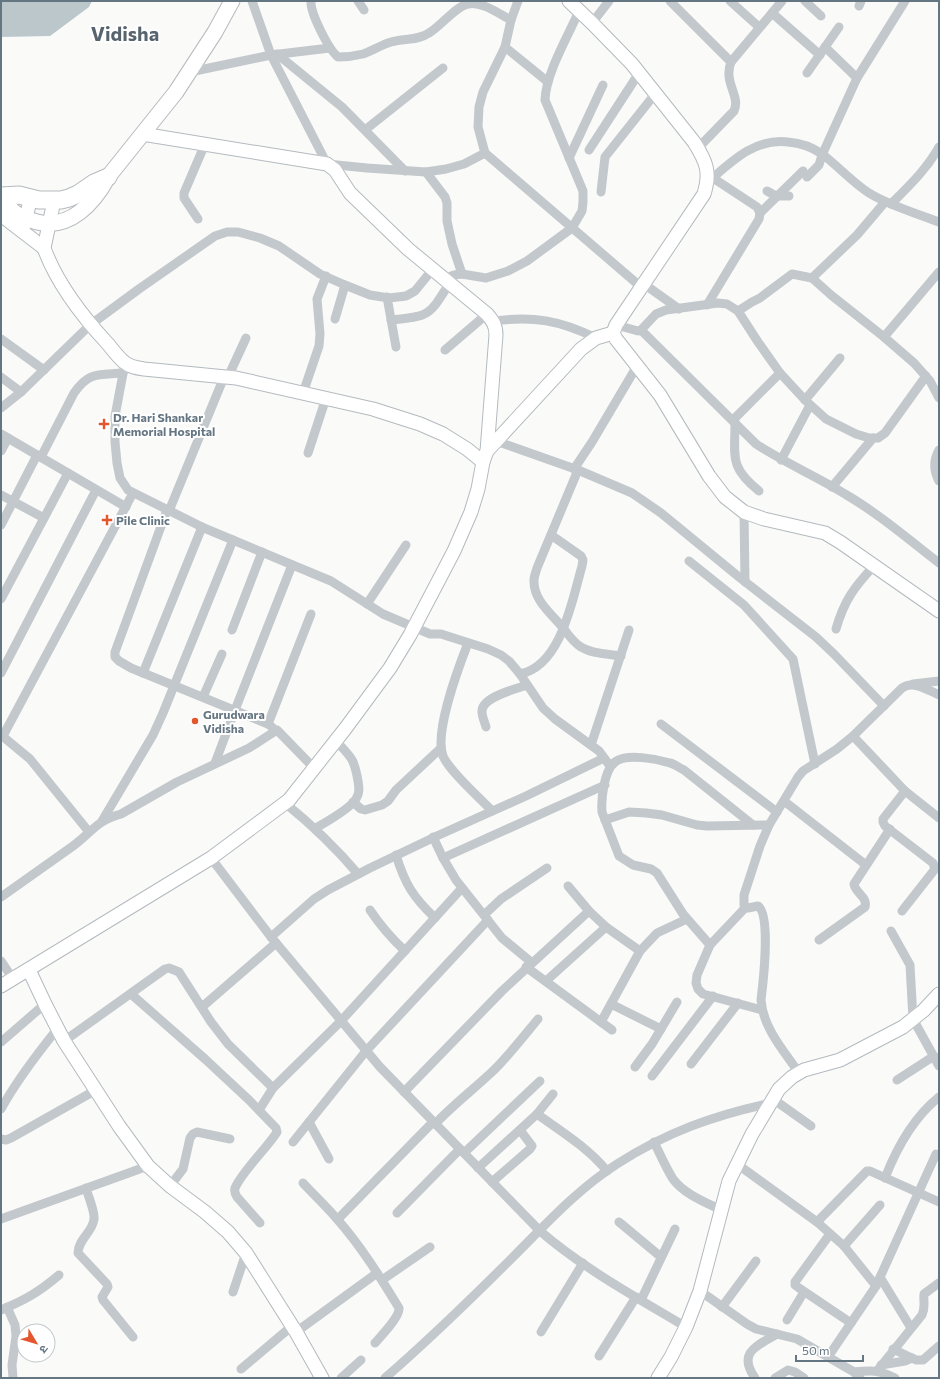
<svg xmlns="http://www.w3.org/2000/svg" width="940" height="1379" font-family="Commissioner,'Noto Sans Devanagari',sans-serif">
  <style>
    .water { fill: #bbc7cb }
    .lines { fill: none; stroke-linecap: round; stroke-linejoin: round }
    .secondary-casing { stroke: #b3babf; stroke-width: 15 }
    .primary-casing { stroke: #b5babe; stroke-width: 17 }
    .highway-casing { stroke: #b4b9bd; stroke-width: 19 }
    .street { stroke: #c3c8cc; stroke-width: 9 }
    .secondary { stroke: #fff; stroke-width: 13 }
    .primary { stroke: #fff; stroke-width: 15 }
    .highway { stroke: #fff; stroke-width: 17 }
    .poi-dot { fill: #e4572e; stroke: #fff; stroke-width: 1.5 }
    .labels { text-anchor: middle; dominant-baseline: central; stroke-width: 4; stroke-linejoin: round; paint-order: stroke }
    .poi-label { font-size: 12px; font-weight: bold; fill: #657683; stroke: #fff; text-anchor: start }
    .town-label { font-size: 20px; font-weight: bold; fill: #57646e; stroke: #fff }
  </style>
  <rect width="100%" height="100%" fill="#fafaf8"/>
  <!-- water -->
  <polygon class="water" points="1,1 92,1 89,7 50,36 1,37"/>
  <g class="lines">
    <defs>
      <g id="secondary">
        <path d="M569,1L592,23L632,64L694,142C706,161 711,172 704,194L616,325L613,333L616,339L660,395L709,476L725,497L744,512L764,519L825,533L840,542L939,611"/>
        <path d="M142,134L327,164L335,170L350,193L408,249L487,314C493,321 496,326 496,335L487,451"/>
        <path d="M54,201L44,248C57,284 82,316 108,344C113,350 118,357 124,362C130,367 137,368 144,369L236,378L373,409L420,424L443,434L467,449L483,462"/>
        <polyline points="1,215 44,248"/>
        <polyline points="23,228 31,198"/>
        <polyline points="29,970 45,1004 64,1041 119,1126 148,1166 170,1186 205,1212 228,1232 246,1253 296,1332 322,1378"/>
        <polyline points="1,986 211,858 289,800 345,729 390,668 410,635 454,551 471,512 478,489 483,462 487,451 581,349 596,338 613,333"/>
        <polyline points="658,1378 671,1357 686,1327 700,1291 729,1181 752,1134 779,1089 792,1077 804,1070 840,1060 903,1027 923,1011 939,994"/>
      </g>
      <path id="primary" d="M1,198C5,203 10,208 14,212C21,217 29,220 37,222C70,230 94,203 108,177L176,92L215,32L232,1"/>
      <polyline id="highway" points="1,196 19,195 39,200 61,200 69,198 78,194 94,183 108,177"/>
    </defs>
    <!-- secondary casing -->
    <use href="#secondary" class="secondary-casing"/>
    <!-- primary casing -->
    <use href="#primary" class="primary-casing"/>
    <!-- highway casing -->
    <use href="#highway" class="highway-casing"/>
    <!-- street -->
    <g class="street">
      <polyline points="252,1 271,55 327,164 367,168 426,172 446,169 464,164 485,153"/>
      <path d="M311,1C310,13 329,50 338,57C346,57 355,56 363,54C372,51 381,45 391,42C404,38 417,41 429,33C441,26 456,6 468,4C482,1 499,14 511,20"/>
      <polyline points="358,1 364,10"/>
      <polyline points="518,1 511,20 505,47 483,92 479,107 478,127 485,153 641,287"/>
      <polyline points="670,1 731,62"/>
      <polyline points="730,1 759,27"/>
      <polyline points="805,1 821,16"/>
      <polyline points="859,6 861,1"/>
      <polyline points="772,13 820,55"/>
      <polyline points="592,23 609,1"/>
      <polyline points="505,47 548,82"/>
      <polyline points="825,47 857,78"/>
      <polyline points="277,54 342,107 405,171"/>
      <polyline points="190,72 271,55 330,48"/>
      <polyline points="807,73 839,27"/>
      <polyline points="365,130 443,68"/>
      <path d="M698,148L734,111C741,96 723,83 731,62L782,1"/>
      <polyline points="589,150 639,73"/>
      <polyline points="569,158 603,85"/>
      <polyline points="426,172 445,197 447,203 447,221 452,244 462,274"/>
      <polyline points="807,177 819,165 822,155 857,78 905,1"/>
      <path d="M707,183C731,162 754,138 788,142C800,143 812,147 822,154C838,166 852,182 869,193C890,206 916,213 939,222"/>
      <polyline points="767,191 776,196 789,196"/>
      <polyline points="601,192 605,157 655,94"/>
      <path d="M891,204C909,186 927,169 939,147"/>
      <polyline points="760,213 803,171"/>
      <polyline points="198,219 184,198 184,193 205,144"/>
      <polyline points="812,278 831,295 884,337 914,363 930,381 939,398"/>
      <path d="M444,279L454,275L462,274L486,278L508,271L527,261L572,228L582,211L583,202V191L545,100C546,73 568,36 579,11"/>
      <polyline points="644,284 679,309"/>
      <polyline points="387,297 396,347"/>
      <polyline points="707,305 759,219 760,213 757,207 713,178"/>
      <polyline points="738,311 752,302 760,298 792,274 812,278 857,235 885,202"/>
      <polyline points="335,319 345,285"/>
      <path d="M391,320C430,316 429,316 449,284"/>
      <path d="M493,321C534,316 559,320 596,338"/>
      <polyline points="616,325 638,331 641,330 656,314 666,310 718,303 727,304 738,311 758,342 780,373 805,400 826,419 856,434 869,438 878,438 885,433 926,376"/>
      <path d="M641,330L756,444C785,463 816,476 845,494C879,514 908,539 939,563"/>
      <polyline points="884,337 939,272"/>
      <polyline points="1,339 44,370"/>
      <polyline points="445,350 487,314"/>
      <polyline points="125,363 115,416 115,442 117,463 120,478 128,490 204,528 331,581 383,614 430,634 441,634 488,649 501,655 509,661 520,674 543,708 555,719 599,751 610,766"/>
      <polyline points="1,377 21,392"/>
      <polyline points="228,377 246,338"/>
      <polyline points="303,393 319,346 320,334 317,299 326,276"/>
      <polyline points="805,400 840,358"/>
      <polyline points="1,408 21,392 90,325 139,289 215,236 227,232 238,232 260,238 279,246 320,274 345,285 370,295 389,298 406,296 415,291 432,270"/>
      <polyline points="733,420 780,373"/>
      <path d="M735,422C735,457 729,467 759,491"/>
      <polyline points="1,434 126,507"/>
      <polyline points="496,441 578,470 632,493 661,513 739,577 816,637 834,654 884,706"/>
      <path d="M939,450C933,461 933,470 939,481"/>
      <polyline points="1,451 8,438"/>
      <polyline points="308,453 326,398"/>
      <path d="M41,457L74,393C89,371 99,375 123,373"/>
      <polyline points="781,460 810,405"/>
      <polyline points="574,469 592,442 637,366"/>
      <path d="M578,470L537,568C536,572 534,576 534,580C533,601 553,615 564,629C569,636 574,643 581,647C592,654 608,654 621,656"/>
      <polyline points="832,487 873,438"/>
      <polyline points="1,495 44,518"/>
      <polyline points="167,510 115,652 115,657 119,661 131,668 268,724"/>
      <polyline points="169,511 224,377"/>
      <polyline points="744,512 745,582"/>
      <polyline points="1,525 37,455"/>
      <polyline points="689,561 744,605 793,659 815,764"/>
      <polyline points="1,599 68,473"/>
      <polyline points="367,604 406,545"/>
      <path d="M836,629C844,601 854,587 874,566"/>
      <polyline points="232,630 262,552"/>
      <path d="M468,643C459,666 434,733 443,756C450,772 479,797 492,811"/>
      <polyline points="1,673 96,490"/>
      <polyline points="143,673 202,527"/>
      <path d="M520,674C561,666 572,601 582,566L583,560L581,556L551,535"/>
      <polyline points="913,684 939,681"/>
      <polyline points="203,697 222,654"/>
      <polyline points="661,724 777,812"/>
      <polyline points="272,727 268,724 311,614"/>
      <path d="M486,727C485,723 482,717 482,712C481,697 516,689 527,685"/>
      <polyline points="1,735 30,759 89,832"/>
      <polyline points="3,736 133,493"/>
      <polyline points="853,736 905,791 939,818"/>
      <polyline points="591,745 629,630"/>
      <polyline points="215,763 235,710 292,565"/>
      <polyline points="784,801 866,865"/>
      <polyline points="353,802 361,809 365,810 382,805 388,801 396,790 441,748"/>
      <path d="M285,803C312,825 336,848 358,874"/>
      <polyline points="605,820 629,812 646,813 662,815 697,825 707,826 769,825"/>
      <polyline points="102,821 153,735 163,713 233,540"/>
      <path d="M316,828C326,822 350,809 356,799C360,793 359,787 358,781C354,758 351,757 336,741"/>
      <polyline points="433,837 443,858 456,880 471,899 502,938 531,962"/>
      <path d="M396,855C405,884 413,897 435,918"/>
      <path d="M211,858L271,937L380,1067L540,1231C584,1269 636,1297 686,1327"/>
      <polyline points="443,858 605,785"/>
      <polyline points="568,886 589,911 606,927 640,951"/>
      <path d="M1,897C25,880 49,863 73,846C92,832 96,821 121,814L177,782L249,748L277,730L314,768"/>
      <polyline points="745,908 710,945 697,975 696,983 698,989 703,994 762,1010"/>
      <path d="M370,910C380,925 391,938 405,951"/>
      <polyline points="902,911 935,869 933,863 885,826 883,822 883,819 905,791"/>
      <polyline points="484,915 501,899 547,868"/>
      <polyline points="891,931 910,965 913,1019 939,1066"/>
      <polyline points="271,937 314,899 328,890 370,868 439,835 526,796 604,758"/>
      <path d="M819,940L865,907C868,897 855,893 854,884L890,829"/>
      <path d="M710,945L683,914L657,873L651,869L633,865L619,856L602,812C601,799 604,770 615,762C626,753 657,759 670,763C675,764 679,768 684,770L753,825"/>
      <polyline points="1,961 13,979"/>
      <polyline points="526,967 612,1030"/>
      <polyline points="546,981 606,927"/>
      <path d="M131,994L205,1059L249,1100L276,1128L277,1132L275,1135C264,1151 242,1172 235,1188C234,1192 235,1194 237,1197L260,1223"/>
      <polyline points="611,1004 661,1029"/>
      <polyline points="202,1007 276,943"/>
      <polyline points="601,1022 640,951 657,933 687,919"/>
      <polyline points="64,1041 165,969 169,968 179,972 211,1022 228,1044 273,1088"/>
      <polyline points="1,1042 45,1004"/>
      <polyline points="691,1064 738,1003"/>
      <polyline points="635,1067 652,1044 677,1002"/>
      <path d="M799,1073C784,1051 763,1028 761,1000C763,984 771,915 758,906L748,908H745L744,905V895L760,846L769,825L798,777L803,771L837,749L853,736L902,688C913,680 928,690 939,695"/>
      <polyline points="652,1076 713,996"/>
      <polyline points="897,1080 934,1056"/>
      <polyline points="404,1092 502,991 589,911"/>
      <polyline points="773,1099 811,1126"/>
      <path d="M1,1109C17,1080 37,1054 58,1028"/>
      <polyline points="259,1110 273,1088 341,1021 462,888"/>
      <path d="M537,1114C562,1132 587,1147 607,1171"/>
      <polyline points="309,1122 329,1159"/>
      <path d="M435,1124C454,1104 474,1089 494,1070C510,1054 524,1036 538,1019"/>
      <polyline points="1,1139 6,1140 11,1138 96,1090"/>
      <polyline points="293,1142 366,1051 488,920"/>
      <path d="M654,1142C660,1154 666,1168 673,1179C684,1194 705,1202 721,1210"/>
      <polyline points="464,1153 540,1081"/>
      <polyline points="737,1164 817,1222 844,1246 876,1286"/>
      <polyline points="478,1168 537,1114 553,1094"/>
      <path d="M885,1178C897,1147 913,1118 939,1097"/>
      <polyline points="492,1182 530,1149 532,1146 520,1130"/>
      <path d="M303,1183C314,1195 326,1206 337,1219C361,1246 380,1277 399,1308C400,1317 381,1336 375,1343"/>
      <polyline points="170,1186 183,1169 190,1138 193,1134 197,1132 230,1139"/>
      <path d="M86,1188C88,1196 95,1211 94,1219C93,1232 78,1239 78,1253L107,1284L108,1287L102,1297L103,1300L133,1337"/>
      <polyline points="397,1213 460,1149"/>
      <polyline points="1,1219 148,1166"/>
      <polyline points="338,1219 433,1122"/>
      <polyline points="619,1222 661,1257"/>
      <polyline points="817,1222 867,1171 870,1171 939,1202"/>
      <polyline points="830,1234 795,1282 795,1285 799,1288 851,1323"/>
      <polyline points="844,1246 880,1205"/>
      <polyline points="880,1277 911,1328"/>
      <polyline points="382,1280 430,1247"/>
      <polyline points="700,1291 747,1324 756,1329 797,1339 854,1372 860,1378"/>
      <polyline points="233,1292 246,1253"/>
      <polyline points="641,1300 675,1229"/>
      <polyline points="7,1307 15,1325 16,1336 12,1365 13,1378"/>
      <polyline points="722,1307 756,1261"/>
      <path d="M1,1310C25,1300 39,1292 59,1275"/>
      <polyline points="787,1320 804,1292"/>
      <polyline points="296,1332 377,1273"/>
      <polyline points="541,1332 583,1263"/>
      <polyline points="893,1349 916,1360 923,1360 939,1346"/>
      <polyline points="599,1356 636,1297"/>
      <polyline points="828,1357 876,1286 936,1154"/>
      <polyline points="881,1365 905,1361 912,1358"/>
      <polyline points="241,1369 292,1326"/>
      <path d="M877,1371L922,1315C926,1306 923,1302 924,1294L939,1283"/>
      <path d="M854,1372C873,1370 878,1370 895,1378"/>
      <polyline points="341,1378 361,1360"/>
      <path d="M385,1378C430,1339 473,1297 515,1255C547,1223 578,1189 617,1164C665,1133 714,1115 771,1103"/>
      <path d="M755,1378C737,1352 757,1346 777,1334"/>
      <polyline points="775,1378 788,1370 795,1372 804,1378"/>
    </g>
    <!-- secondary -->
    <use href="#secondary" class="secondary"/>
    <!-- primary -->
    <use href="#primary" class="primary"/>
    <!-- highway -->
    <use href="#highway" class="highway"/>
  </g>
  <!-- markers -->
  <g class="poi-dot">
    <path d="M102 418h4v4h4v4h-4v4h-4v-4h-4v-4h4z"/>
    <path d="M105 514h4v4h4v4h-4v4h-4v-4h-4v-4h4z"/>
    <circle cx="195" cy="721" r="4"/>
  </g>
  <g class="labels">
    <!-- poi labels -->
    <g class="poi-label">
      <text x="113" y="417">Dr. Hari Shankar<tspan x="113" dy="14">Memorial Hospital</tspan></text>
      <text x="116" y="520">Pile Clinic</text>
      <text x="203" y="714">Gurudwara<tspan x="203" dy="14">Vidisha</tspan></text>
    </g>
    <!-- town labels -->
    <g class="town-label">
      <text x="125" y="33">Vidisha</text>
    </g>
  </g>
  <!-- border -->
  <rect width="940" height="1379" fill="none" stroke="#657683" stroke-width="4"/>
  <!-- north arrow -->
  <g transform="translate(36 1343) rotate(128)"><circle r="19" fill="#ffffff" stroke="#c1c8cd"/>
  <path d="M0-3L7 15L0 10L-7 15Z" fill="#e4572e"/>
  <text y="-6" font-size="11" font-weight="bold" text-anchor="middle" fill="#657683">उ</text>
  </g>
  <!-- scale -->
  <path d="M796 1355v6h67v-6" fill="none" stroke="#657683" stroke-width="2"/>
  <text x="802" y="1355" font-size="12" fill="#657683" stroke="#ffffff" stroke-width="3" paint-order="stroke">50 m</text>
</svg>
